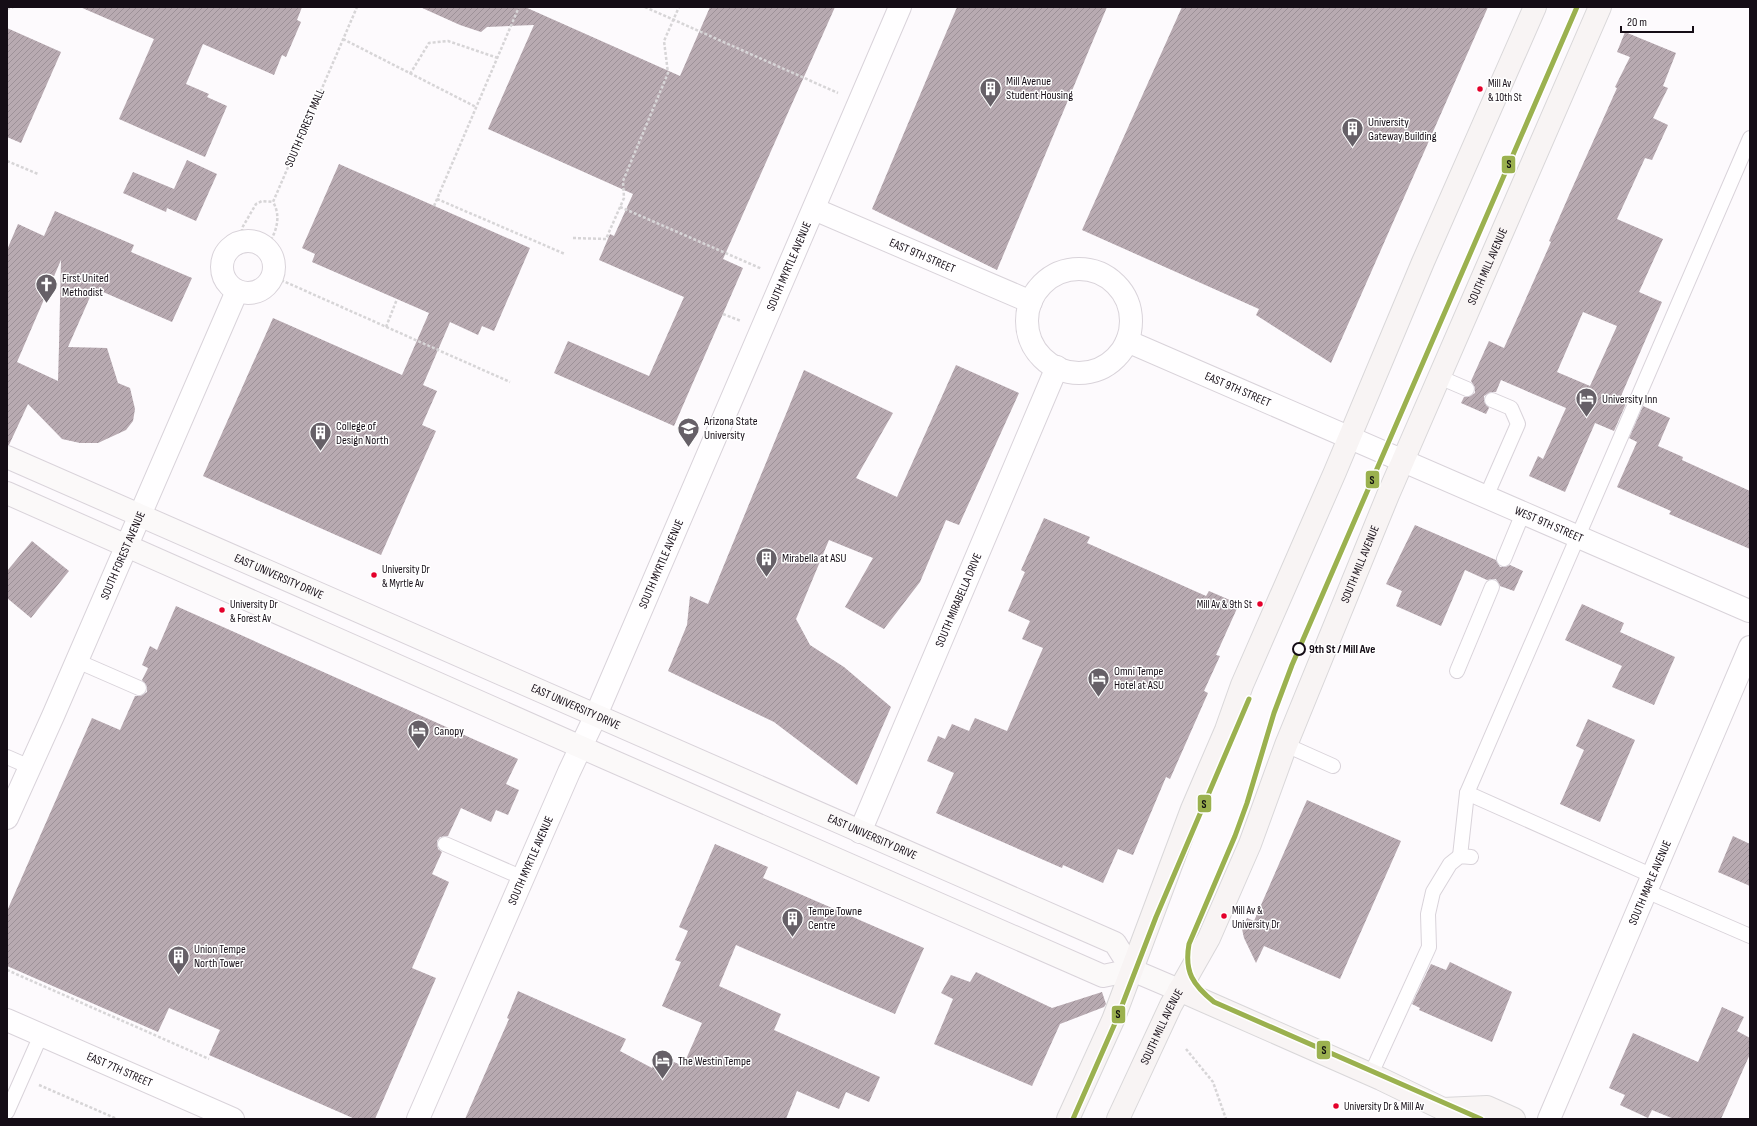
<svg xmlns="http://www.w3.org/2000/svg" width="1757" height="1126" font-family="'Sofia Sans Condensed',sans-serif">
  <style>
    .building { fill: url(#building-hatch); fill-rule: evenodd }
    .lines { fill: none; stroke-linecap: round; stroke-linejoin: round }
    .service-casing { stroke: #d9d3da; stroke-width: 16 }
    .minor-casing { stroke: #d9d3da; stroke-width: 24 }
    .secondary-casing { stroke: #d9d3da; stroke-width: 24 }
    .primary-casing { stroke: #d9d7d9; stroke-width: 24 }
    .path { stroke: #d7d5d7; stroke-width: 2.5; stroke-dasharray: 3 2; stroke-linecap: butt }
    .service { stroke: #fffeff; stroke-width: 14 }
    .minor { stroke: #fffeff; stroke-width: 22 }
    .secondary { stroke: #fbf9f9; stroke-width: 22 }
    .primary { stroke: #f8f4f4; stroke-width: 22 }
    .tram-1-casing { stroke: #fff; stroke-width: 8 }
    .tram-1 { stroke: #9bb14f; stroke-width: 5 }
    .bus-dot { fill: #e4002b; stroke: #fff; stroke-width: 1.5 }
    .stop-dot { fill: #fff; stroke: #150d16; stroke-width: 2 }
    .labels { text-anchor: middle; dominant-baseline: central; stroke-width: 3; stroke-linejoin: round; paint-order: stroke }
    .bus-label { font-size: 11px; fill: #150d16; stroke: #fff; text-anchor: start }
    .poi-label { font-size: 12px; fill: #150d16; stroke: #fff; text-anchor: start }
    .street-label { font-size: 12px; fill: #150d16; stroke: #fff }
    .stop-label { font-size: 12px; font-weight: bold; fill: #150d16; stroke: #fff; text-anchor: start }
    .line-badge { stroke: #fff; stroke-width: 1.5 }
    .pale-badge-label { font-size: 11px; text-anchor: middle; font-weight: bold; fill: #111 }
  </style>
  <defs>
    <pattern id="building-hatch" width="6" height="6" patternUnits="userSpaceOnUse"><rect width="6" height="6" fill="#b8aab1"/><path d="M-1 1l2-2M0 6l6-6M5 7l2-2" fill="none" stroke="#9d9198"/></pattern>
  </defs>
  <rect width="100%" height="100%" fill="#fdfafd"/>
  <!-- building -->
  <g class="building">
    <polygon points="80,7 302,7 297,20 301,22 286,57 282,55 274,75 203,44 186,84 209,94 207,97 227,106 205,157 119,119 154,39"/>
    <polygon points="420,7 525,7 680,76 710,7 835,7 723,259 743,268 674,426 554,373 568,341 649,376 684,297 599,260 610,234 614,236 633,194 488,129 534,25 487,27 481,32 460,25"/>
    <polygon points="957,7 1107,7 997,270 872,209"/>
    <polygon points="1182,7 1488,7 1331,363 1256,315 1259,309 1082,230"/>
    <polygon points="7,28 61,52 21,143 7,137"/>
    <path d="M1625,32L1676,53L1663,86L1668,88L1653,118L1668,125L1652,160L1645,158L1617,219L1663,239L1639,292L1662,302L1621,396L1628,399L1614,431L1595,423L1565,492L1529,476L1538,456L1543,459L1566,408L1501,380L1496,392H1491L1484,396V401L1489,408L1486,414L1461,403L1464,397H1468L1475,393V388L1471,381L1489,341L1504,348L1551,242L1549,241L1570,193L1617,88L1615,87L1630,57L1617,52ZM1583,312L1617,326L1590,386L1557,372Z"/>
    <polygon points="187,160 217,174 196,221 167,208 166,212 123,193 133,172 174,189"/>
    <polygon points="339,164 530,248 494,331 482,326 478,335 450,322 423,385 437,391 422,425 436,431 381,555 203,476 273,318 402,375 429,313 312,262 315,254 302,248"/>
    <path d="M55,211L134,245L131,252L192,278L172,322L94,288L68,347L107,348L118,383L130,388L135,409L133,421L126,430L98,443H80L62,439L28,404L9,445H7V250L18,224L44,236ZM61,260L59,346L58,381L17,362Z"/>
    <polygon points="956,365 1019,393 959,525 946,520 920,582 884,629 845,607 873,558 829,540 796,619 810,645 844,667 891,707 857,785 774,722 668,671 687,625 690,596 708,604 804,370 893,413 856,478 897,497"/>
    <polygon points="1643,406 1670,418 1658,446 1683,457 1682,460 1750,491 1750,549 1669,514 1671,511 1617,487 1637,442 1629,438"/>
    <polygon points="1044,518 1090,537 1087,543 1206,596 1209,591 1239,604 1216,655 1220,656 1204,691 1208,693 1170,779 1166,777 1133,855 1118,849 1103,883 1063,865 1062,868 936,813 954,773 927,761 938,736 945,739 952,724 969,731 975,718 1007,731 1043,648 1022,639 1030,621 1008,611 1025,572 1021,570"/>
    <polygon points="1415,525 1496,560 1500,567 1505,567 1510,565 1523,571 1514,591 1500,586 1496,579 1487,580 1465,570 1441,626 1396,606 1402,591 1386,584"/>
    <polygon points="32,541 69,571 31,618 7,598 7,571"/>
    <polygon points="1582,604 1624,623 1620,632 1675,657 1654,705 1612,687 1622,666 1565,640"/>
    <polygon points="176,606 518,759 506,784 519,790 508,815 496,810 491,822 461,808 448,836 440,837 437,841 438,849 442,852 432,874 449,882 412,968 436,978 375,1119 355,1119 209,1055 220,1030 169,1008 158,1032 7,966 7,911 92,718 120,730 135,696 140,696 147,692 147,687 142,680 148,668 142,665 150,646 157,650"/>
    <polygon points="1588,719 1635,740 1600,822 1560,804 1584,750 1576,746"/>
    <polygon points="1307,800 1401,841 1340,979 1264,946 1256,963 1244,938 1242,929 1247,918 1254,921"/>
    <polygon points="1733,836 1750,844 1750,886 1718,872"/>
    <polygon points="715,844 768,867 763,878 924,948 895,1014 736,945 719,986 781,1014 774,1030 880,1077 869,1102 846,1092 839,1109 797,1091 786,1119 465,1119 509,1019 507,1018 518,991 626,1039 620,1051 652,1068 658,1055 683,1066 702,1023 662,1006 681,962 675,960 688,931 679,927"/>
    <polygon points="1450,962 1512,992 1492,1042 1419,1010 1420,1008 1412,1004 1431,964 1446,970"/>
    <polygon points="976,972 1052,1008 1102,992 1106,1004 1104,1007 1060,1024 1032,1086 934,1044 953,999 941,993 951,975 970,982"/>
    <polygon points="1722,1007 1744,1017 1737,1031 1750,1038 1750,1054 1721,1119 1674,1119 1652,1110 1648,1118 1620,1105 1625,1095 1609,1088 1633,1033 1698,1062"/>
  </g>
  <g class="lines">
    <defs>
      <g id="service">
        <polyline points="1439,377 1467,389"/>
        <polyline points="1486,497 1518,424 1511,408 1492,400"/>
        <polyline points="1504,559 1523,513"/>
        <polyline points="77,661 139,688"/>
        <polyline points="1457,671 1492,587"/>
        <polyline points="1286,745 1333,766"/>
        <polyline points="7,757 30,767"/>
        <polyline points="1467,793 1653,876"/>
        <polyline points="445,844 523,878"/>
        <polyline points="1460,856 1467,793 1750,138"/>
        <polyline points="1646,891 1750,936"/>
        <polyline points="1371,1074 1429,947 1428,914 1433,892 1450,864 1460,856 1471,857"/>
        <polyline points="7,1112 41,1035"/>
      </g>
      <g id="minor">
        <path id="s1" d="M814,209L1031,302"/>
        <circle cx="248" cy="267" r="26"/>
        <circle cx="1079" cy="321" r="52"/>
        <path id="s2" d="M1127,341L1749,611"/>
        <path id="s3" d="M7,818L53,716L237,291"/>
        <path id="s4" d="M860,832L1057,367"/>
        <path id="s5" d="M7,1020L233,1119"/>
        <path id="s6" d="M418,1119L569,772L596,715L900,7"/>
        <path id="s7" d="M1549,1119L1750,647"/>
      </g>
      <g id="secondary">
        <path id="s8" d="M7,457L1115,943L1132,970L1179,990"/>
        <polyline points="7,493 608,759 1103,976 1132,970"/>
      </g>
      <g id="primary">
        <polyline points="1179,990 1381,1079 1443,1109 1451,1119"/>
        <polyline points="1443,1109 1487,1107 1514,1119"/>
        <polyline points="1068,1119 1113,1020 1192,809 1226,730 1242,685 1335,472 1423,262 1535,7"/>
        <path id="s9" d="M1118,1119L1171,1005L1209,938L1250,844L1286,745L1388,495L1600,7"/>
      </g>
    </defs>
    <!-- service casing -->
    <use href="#service" class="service-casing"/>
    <!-- minor casing -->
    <use href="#minor" class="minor-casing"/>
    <!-- secondary casing -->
    <use href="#secondary" class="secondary-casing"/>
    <!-- primary casing -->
    <use href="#primary" class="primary-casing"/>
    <!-- path -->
    <g class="path">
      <polyline points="645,7 838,93"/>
      <polyline points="7,9 13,7"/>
      <polyline points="343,39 476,107"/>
      <polyline points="410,74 429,43 448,41 498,58"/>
      <polyline points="7,161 38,174"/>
      <polyline points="437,199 565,254"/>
      <polyline points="434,206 519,7"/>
      <polyline points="620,207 762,269"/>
      <polyline points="573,238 606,239 624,198 623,181 668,73 664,41 679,7"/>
      <polyline points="243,242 242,228 256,204 262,201 273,202"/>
      <path d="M265,248C276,235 282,217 273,202L357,7"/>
      <polyline points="272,276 510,382"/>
      <polyline points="723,314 741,321"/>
      <polyline points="386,327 397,299"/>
      <polyline points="7,970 209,1059"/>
      <polyline points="1186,1049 1213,1082 1226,1119"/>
      <polyline points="39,1085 117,1119"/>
    </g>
    <!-- service -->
    <use href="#service" class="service"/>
    <!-- minor -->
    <use href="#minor" class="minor"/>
    <!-- secondary -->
    <use href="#secondary" class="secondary"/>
    <!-- primary -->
    <use href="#primary" class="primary"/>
    <defs>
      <g id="tram-1">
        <polyline points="1073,1119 1116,1021 1156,917 1249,699"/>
        <path d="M1481,1119L1214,1002C1193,985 1184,972 1189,944L1235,836L1247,803L1274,713L1292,665L1577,7"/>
      </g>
    </defs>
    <!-- tram-1 casing -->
    <use href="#tram-1" class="tram-1-casing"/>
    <!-- tram-1 -->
    <use href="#tram-1" class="tram-1"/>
  </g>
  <!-- icons -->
  <defs>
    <symbol id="building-pin" viewBox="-11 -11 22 30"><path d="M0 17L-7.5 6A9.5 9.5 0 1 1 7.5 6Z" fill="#666067" stroke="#fff"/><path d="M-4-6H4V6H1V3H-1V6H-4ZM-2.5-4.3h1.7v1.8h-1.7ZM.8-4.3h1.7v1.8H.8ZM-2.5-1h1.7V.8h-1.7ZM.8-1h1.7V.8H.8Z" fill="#fff"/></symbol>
    <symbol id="church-pin" viewBox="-11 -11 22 30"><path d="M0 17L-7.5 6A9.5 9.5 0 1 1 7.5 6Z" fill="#666067" stroke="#fff"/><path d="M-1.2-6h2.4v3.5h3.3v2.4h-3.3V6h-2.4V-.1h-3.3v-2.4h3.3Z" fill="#fff"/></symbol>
    <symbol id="hotel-pin" viewBox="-11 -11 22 30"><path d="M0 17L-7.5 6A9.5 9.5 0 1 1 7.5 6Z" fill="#666067" stroke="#fff"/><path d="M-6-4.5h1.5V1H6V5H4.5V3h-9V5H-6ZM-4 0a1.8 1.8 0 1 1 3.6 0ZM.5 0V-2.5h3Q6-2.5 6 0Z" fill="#fff"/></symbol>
    <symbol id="university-pin" viewBox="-11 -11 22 30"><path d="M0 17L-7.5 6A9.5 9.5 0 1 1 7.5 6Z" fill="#666067" stroke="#fff"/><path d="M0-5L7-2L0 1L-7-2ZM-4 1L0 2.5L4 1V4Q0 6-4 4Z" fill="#fff"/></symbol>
  </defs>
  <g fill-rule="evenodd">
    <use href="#building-pin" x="978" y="76" width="25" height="34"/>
    <use href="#building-pin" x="1340" y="116" width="25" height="34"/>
    <use href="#church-pin" x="34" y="272" width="25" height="34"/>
    <use href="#hotel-pin" x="1574" y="386" width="25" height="34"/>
    <use href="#university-pin" x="676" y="416" width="25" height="34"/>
    <use href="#building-pin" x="308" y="420" width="25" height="34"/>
    <use href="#building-pin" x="754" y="546" width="25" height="34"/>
    <use href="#hotel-pin" x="1086" y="666" width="25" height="34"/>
    <use href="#hotel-pin" x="406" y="718" width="25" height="34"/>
    <use href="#building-pin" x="780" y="906" width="25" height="34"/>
    <use href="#building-pin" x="166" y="944" width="25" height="34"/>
    <use href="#hotel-pin" x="650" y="1048" width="25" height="34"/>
  </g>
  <!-- markers -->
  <g class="bus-dot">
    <circle cx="1480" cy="89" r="3.5"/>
    <circle cx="374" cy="575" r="3.5"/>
    <circle cx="1260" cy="604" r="3.5"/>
    <circle cx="222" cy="610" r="3.5"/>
    <circle cx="1224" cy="916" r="3.5"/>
    <circle cx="1336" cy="1106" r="3.5"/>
  </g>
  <circle class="stop-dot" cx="1299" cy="649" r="6"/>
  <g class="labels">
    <!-- bus labels -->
    <g class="bus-label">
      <text x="1488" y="83">Mill Av<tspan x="1488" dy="14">&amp; 10th St</tspan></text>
      <text x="382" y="569">University Dr<tspan x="382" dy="14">&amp; Myrtle Av</tspan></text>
      <text x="230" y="604">University Dr<tspan x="230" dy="14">&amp; Forest Av</tspan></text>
      <text x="1252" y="604" text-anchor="end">Mill Av &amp; 9th St</text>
      <text x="1232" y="910">Mill Av &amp;<tspan x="1232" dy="14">University Dr</tspan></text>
      <text x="1344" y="1106">University Dr &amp; Mill Av</text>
    </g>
    <!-- poi labels -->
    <g class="poi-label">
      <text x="1006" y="81">Mill Avenue<tspan x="1006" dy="14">Student Housing</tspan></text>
      <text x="1368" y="122">University<tspan x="1368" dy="14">Gateway Building</tspan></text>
      <text x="62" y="278">First United<tspan x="62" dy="14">Methodist</tspan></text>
      <text x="1602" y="399">University Inn</text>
      <text x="704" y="421">Arizona State<tspan x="704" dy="14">University</tspan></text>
      <text x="336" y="426">College of<tspan x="336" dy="14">Design North</tspan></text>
      <text x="782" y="558">Mirabella at ASU</text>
      <text x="1114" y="671">Omni Tempe<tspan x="1114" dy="14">Hotel at ASU</tspan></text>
      <text x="434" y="731">Canopy</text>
      <text x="808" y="911">Tempe Towne<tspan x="808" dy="14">Centre</tspan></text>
      <text x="194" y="949">Union Tempe<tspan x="194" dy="14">North Tower</tspan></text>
      <text x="678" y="1061">The Westin Tempe</text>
    </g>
    <!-- street labels -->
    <g class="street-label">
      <text transform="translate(305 128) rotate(-67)">SOUTH FOREST MALL</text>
      <text stroke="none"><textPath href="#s1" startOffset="118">EAST 9TH STREET</textPath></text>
      <text stroke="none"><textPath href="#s6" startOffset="930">SOUTH MYRTLE AVENUE</textPath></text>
      <text stroke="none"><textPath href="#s9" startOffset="930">SOUTH MILL AVENUE</textPath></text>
      <text stroke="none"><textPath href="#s2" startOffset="121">EAST 9TH STREET</textPath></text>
      <text stroke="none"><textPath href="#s2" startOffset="460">WEST 9TH STREET</textPath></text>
      <text stroke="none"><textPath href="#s3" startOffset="287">SOUTH FOREST AVENUE</textPath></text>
      <text stroke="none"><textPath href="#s6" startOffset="606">SOUTH MYRTLE AVENUE</textPath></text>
      <text stroke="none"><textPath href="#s9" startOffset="606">SOUTH MILL AVENUE</textPath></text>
      <text stroke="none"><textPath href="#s8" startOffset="297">EAST UNIVERSITY DRIVE</textPath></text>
      <text stroke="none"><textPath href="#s4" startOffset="252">SOUTH MIRABELLA DRIVE</textPath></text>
      <text stroke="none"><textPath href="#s8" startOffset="621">EAST UNIVERSITY DRIVE</textPath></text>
      <text stroke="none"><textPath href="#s8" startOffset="945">EAST UNIVERSITY DRIVE</textPath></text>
      <text stroke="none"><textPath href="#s6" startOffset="282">SOUTH MYRTLE AVENUE</textPath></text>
      <text stroke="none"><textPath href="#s7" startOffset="257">SOUTH MAPLE AVENUE</textPath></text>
      <text stroke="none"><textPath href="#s9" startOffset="102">SOUTH MILL AVENUE</textPath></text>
      <text stroke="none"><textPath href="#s5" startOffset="123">EAST 7TH STREET</textPath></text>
    </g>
    <!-- stop labels -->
    <g class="stop-label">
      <text x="1309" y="649">9th St / Mill Ave</text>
    </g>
  </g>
  <g class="line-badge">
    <rect x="1501" y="155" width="15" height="19" rx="4" fill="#9bb14f"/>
    <rect x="1365" y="470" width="15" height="19" rx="4" fill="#9bb14f"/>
    <rect x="1197" y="794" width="15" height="19" rx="4" fill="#9bb14f"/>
    <rect x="1111" y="1005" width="15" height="19" rx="4" fill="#9bb14f"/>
    <rect x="1316" y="1040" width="15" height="20" rx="4" fill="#9bb14f"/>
  </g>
  <g class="pale-badge-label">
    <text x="1509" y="168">S</text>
    <text x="1372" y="484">S</text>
    <text x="1204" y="808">S</text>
    <text x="1118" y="1018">S</text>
    <text x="1324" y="1054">S</text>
  </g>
  <!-- border -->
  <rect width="1757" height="1126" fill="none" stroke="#150d16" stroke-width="16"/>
  <!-- scale -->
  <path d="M1621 26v6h72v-6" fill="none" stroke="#150d16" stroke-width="2"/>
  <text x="1627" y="26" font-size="12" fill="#150d16" stroke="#ffffff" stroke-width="3" paint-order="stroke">20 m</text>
</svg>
